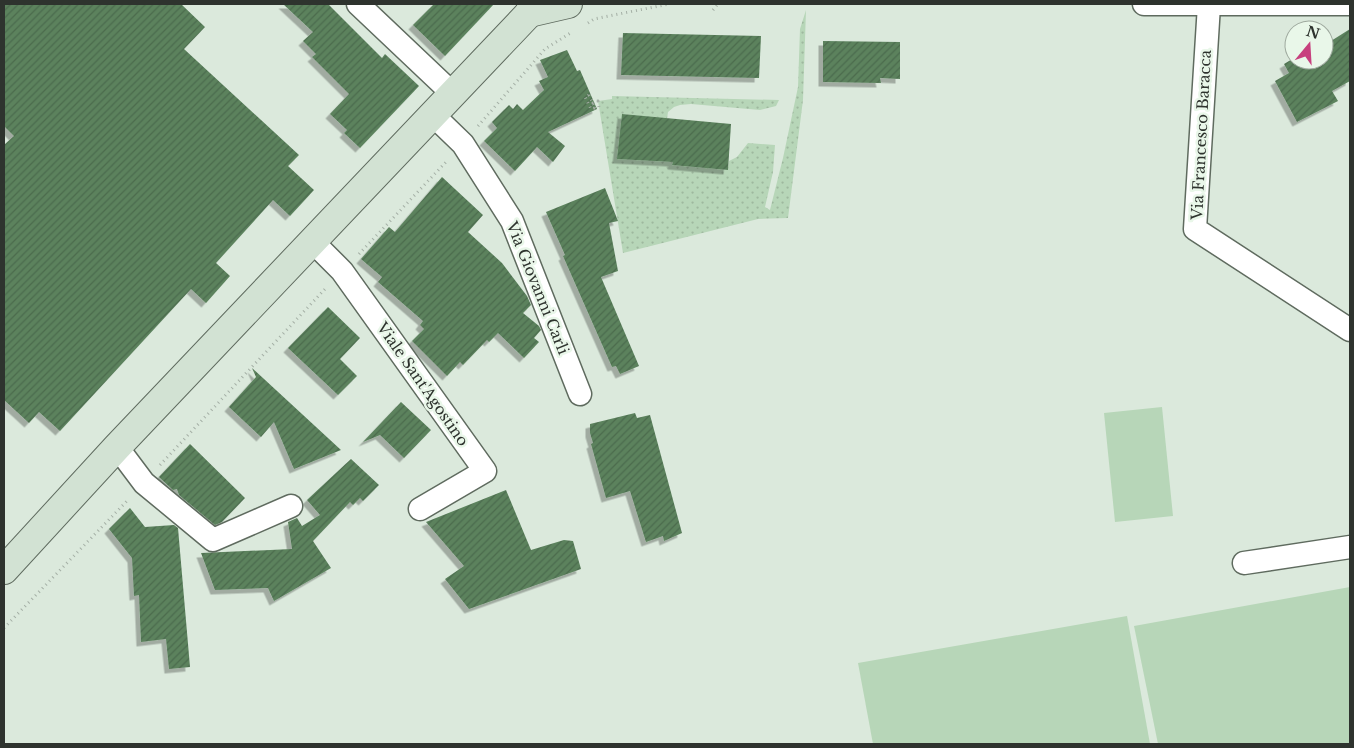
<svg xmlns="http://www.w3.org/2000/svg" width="1354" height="748" font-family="'Libre Baskerville',serif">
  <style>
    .green { fill: url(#green-dots) }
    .pitch { fill: #b7d6b8 }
    .building { fill: url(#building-hatch); filter: url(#shadow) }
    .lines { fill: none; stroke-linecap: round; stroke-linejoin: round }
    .street-casing { stroke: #5f6b5f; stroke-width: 25 }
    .secondary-casing { stroke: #5f6b5f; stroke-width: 30 }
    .path { stroke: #a4afa5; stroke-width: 3; stroke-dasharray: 1 4; stroke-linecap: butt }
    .street { stroke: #fff; stroke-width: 22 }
    .secondary { stroke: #d2e2d3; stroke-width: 28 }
    .labels { text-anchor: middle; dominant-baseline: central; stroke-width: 5; stroke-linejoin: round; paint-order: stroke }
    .street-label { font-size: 15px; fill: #2e332e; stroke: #e9f7e9 }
  </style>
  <defs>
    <pattern id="green-dots" width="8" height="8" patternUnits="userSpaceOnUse" patternTransform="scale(1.25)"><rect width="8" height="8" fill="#b7d6b8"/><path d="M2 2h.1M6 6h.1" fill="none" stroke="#9eb89e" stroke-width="1.8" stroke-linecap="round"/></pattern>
    <pattern id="building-hatch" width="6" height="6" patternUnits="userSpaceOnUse" patternTransform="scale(1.25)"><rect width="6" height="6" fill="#5b825d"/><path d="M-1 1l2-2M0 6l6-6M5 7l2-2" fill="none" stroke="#4c6b4d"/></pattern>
    <filter id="shadow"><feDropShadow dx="-4.5" dy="4.5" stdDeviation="0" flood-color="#0004"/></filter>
  </defs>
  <rect width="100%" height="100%" fill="#dbe9dc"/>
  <!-- green -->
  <polygon class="green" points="806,10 803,100 788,218 758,219 623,253 598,101 612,99 612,96 779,100 776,106 760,110 691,104 680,105 674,107 668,112 667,119 622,114 618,159 673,162 672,165 728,170 729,161 737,157 748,143 775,145 773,172 765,207 770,210 783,158 798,87 800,29"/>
  <!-- pitch -->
  <g class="pitch">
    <polygon points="1162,407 1173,516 1115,522 1104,413"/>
    <polygon points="1350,587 1350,744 1158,744 1134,626"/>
    <polygon points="1127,616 1150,744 873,744 858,663"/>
  </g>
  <!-- building -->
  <g class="building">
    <polygon points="4,4 181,4 205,27 184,49 299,155 288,166 314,190 290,216 273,200 216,263 230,276 206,303 191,289 60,431 39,412 29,423 4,400 4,145 14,136 4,126"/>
    <polygon points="283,4 328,4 382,58 385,54 419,86 360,148 344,133 347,130 330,114 349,94 312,57 316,54 303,41 313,32"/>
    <polygon points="434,4 494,4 445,56 413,25"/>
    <polygon points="1350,29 1350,81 1332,91 1338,101 1297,122 1275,81 1289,73 1284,64 1294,58 1294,60 1324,60 1324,42 1330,38 1331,41"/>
    <polygon points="623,33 761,36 759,78 621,75"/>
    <polygon points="823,41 900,42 900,79 880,78 881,83 823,82"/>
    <polygon points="567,50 577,71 580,70 597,109 548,132 565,146 553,162 537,147 515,171 484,141 497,128 492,122 509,105 513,109 517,104 523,110 544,90 539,81 548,77 540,60"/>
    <polygon points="622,114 731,124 728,170 672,165 673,162 617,159"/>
    <polygon points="442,177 483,215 468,232 502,263 527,296 531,305 523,313 539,326 541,330 534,338 539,342 524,358 498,333 489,342 487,340 463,365 460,362 447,376 412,341 424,329 420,325 423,321 378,282 382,277 361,259 389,227 395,232"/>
    <polygon points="605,188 618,221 609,223 618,271 601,277 639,366 620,374 616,366 612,367 563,256 565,255 546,212"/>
    <polygon points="328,307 360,338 340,359 357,376 338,395 288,348"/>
    <polygon points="252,368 341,450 294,469 274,422 261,437 229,407 256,377"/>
    <polygon points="401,402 431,430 404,458 380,435 363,442"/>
    <polygon points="635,413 637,418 650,415 682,533 664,541 663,536 646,542 630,491 606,498 591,444 593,443 590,433 590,424"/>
    <polygon points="190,444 245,498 222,522 215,525 179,495 177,489 173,490 159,477"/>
    <polygon points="351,459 379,485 363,501 360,498 353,505 350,502 313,541 331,568 274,601 268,588 215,590 201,553 292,549 288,522 297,518 302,526 320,515 307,500"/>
    <polygon points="506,490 531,550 564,540 573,541 581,569 469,609 445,579 464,566 426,522"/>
    <polygon points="130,508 145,527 174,525 178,528 190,667 169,669 166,639 141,642 139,595 134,596 132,558 109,529"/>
  </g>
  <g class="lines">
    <defs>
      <g id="street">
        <polyline points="358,4 452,93"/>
        <polyline points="1144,4 1350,4"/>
        <polyline points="1209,5 1195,229 1350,330"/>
        <polyline points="433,115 463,144 512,221 580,394"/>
        <polyline points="312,241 342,271 485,471 420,509"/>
        <polyline points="117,447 144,483 213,540 291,506"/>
        <polyline points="1244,563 1350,547"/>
      </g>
      <g id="secondary">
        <polyline points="529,13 568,4"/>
        <polyline points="4,570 117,447 538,4"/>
      </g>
    </defs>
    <!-- street casing -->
    <use href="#street" class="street-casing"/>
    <!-- secondary casing -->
    <use href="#secondary" class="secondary-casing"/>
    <!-- path -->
    <g class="path">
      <polyline points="713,10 718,4"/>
      <polyline points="588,23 594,19 669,4"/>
      <polygon points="589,95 595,108 591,109 585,97"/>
      <polygon points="598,101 599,107 595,108 593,103"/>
      <polyline points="478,126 545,49 572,32"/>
      <polyline points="359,254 446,162"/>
      <polyline points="160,465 325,289"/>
      <polyline points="4,628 127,501"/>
    </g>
    <!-- street -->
    <use href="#street" class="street"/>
    <!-- secondary -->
    <use href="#secondary" class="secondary"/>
  </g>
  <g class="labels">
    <!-- street labels -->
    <g class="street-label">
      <text transform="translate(1201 135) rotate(-87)">Via Francesco Baracca</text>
      <text transform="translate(538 288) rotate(68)">Via Giovanni Carli</text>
      <text transform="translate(423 384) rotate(55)">Viale Sant'Agostino</text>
    </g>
  </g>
  <!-- border -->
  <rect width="1354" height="748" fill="none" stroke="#2e332e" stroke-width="10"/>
  <!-- north arrow -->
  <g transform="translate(1309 45) rotate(18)"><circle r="24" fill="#e9f7e9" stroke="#9ea99e"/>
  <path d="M0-4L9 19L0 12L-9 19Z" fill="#c7407e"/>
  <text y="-8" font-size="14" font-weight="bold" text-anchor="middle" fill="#2e332e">N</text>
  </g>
</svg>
